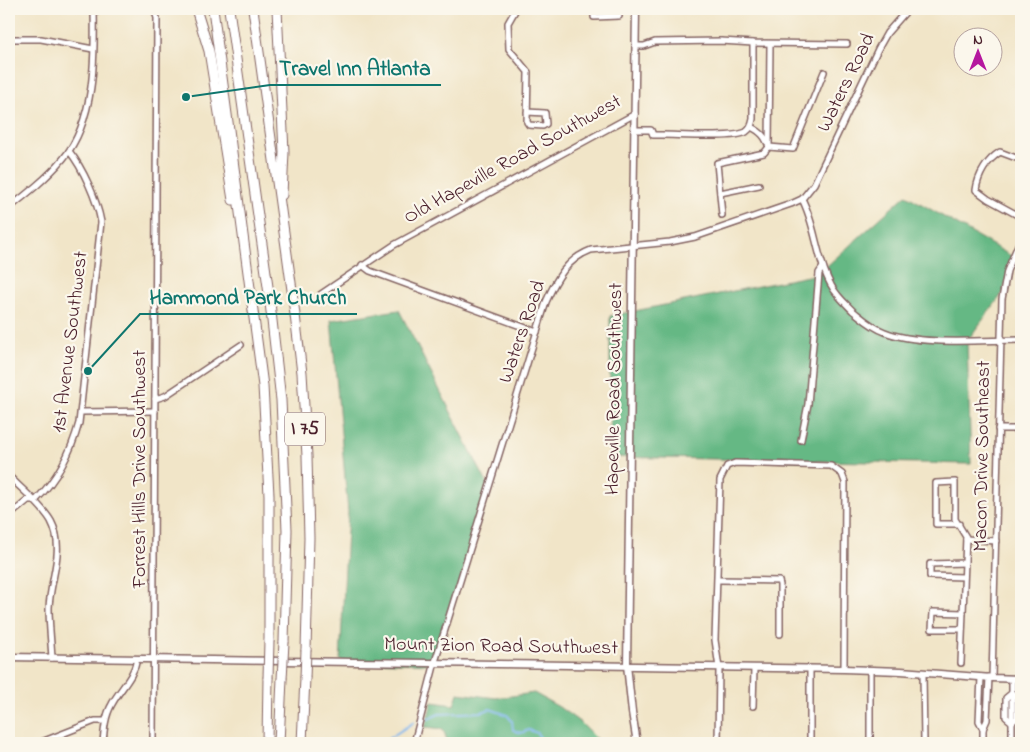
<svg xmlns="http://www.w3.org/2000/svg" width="1030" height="752" font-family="'Indie Flower',sans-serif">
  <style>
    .forest { fill: #65b884; stroke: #586c58 }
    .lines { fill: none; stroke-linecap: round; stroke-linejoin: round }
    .stream { stroke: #80b8f0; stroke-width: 2 }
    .minor-casing { stroke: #846462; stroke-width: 8 }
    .tertiary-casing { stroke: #846462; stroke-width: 9 }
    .motorway-casing { stroke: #846462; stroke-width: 11 }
    .minor { stroke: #fff; stroke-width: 5 }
    .tertiary { stroke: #fff; stroke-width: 6 }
    .motorway { stroke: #fff; stroke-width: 9 }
    .motorway-bridge-casing { stroke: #846462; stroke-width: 11; stroke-linecap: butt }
    .motorway-bridge { stroke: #fff; stroke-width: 9 }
    .labels { text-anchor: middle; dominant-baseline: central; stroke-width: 4.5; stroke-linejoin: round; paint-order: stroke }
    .shield { fill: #fbf7ec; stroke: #7f6065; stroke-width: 1 }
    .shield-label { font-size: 19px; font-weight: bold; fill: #4a1f2b }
    .street-label { font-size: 20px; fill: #4a1f2b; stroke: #fbf7ec }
    .leader { fill: none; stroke: #0f766e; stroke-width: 2 }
    .callout-dot { fill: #0f766e; stroke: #fbf7ec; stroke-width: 2 }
    .callout-label { font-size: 21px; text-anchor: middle; font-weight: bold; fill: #0f766e; stroke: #fbf7ec; stroke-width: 4.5; stroke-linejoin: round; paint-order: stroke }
  </style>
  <rect width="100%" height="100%" fill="#fbf7ec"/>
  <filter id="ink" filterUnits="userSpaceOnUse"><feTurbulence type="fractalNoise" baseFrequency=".02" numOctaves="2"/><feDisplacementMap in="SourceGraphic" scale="10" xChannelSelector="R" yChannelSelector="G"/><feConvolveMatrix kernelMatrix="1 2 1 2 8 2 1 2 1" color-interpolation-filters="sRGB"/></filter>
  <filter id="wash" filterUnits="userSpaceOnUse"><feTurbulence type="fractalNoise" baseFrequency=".0096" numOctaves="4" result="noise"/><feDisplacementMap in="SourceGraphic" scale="20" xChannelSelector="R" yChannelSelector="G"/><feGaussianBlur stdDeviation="1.12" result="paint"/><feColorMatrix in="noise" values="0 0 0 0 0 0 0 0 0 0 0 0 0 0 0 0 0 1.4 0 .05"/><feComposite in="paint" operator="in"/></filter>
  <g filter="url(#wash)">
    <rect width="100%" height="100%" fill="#f1e5c8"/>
    <!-- forest -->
    <g class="forest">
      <polygon points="906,195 1013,257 1003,293 967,341 971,464 610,457 610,316 818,274"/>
      <polygon points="399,310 490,489 433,664 340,661 348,512 331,320"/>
      <polygon points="458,693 496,698 534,693 559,707 581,723 598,740 597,743 448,743 443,729 425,727 432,702 454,705"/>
    </g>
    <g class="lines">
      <!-- stream -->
      <g class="stream">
        <polyline points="428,719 439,714 482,712 490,709 507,715 512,721 513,730 521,733 529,730 537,733 544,743"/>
        <polyline points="382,743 414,722"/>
      </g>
    </g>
  </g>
  <g filter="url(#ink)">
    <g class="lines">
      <defs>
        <g id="minor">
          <polyline points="516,9 508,23 509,49 528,72 527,122 529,125 543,126 546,124 545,113 527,112"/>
          <polyline points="594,9 594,17 619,16"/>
          <polyline points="9,39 41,39 93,49"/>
          <polyline points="636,46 644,46 655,42 721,41 753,43 847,44"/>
          <path d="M751,127C761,132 765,136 769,147L793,149L824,72"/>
          <path d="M635,130H651L653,135H662C679,135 733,139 746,132C751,129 752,124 753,119V43"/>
          <path d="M1016,158L1000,152C987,160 978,175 976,190L988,199L1021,217"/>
          <polyline points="720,193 759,185"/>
          <path d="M802,199C816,225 816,258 831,285C836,295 845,303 853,311C863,319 873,328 885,332C920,346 983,340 1021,340"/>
          <path d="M9,208C28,193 47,178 63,159C95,121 95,57 94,9"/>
          <polyline points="722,215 717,163 764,153 769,147 770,44"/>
          <polyline points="362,265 370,271 537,332"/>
          <polyline points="321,294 394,245 635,114"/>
          <polyline points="155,399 165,396 241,345"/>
          <polyline points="81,412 155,411"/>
          <polyline points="998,429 1021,429"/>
          <polyline points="801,440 808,404 819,273 823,267"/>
          <path d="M9,476C22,490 41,504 51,521C66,549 50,578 49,608C49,624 51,641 52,658"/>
          <path d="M9,516L28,500H36C58,478 71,453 79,423L101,222C97,200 83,168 69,151"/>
          <polyline points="959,524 936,524 936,483 955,482 955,519 966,537 961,663"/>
          <polyline points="966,539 996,541"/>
          <polyline points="964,577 930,576 930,564 965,563"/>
          <polyline points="718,580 779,581 780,585 780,634"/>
          <polyline points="962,629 932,629 933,612 963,613"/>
          <polyline points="923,673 924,743"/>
          <polyline points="981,677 979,721 983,729"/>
          <polyline points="992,678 1002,299 1007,271 1021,238"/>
          <polyline points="1012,693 1006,698 1006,717 1012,722"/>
          <polyline points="1012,693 1017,697 1017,718 1012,722"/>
          <polyline points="753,706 754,669"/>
          <polyline points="39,743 95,721 105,721"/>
          <path d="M103,743C104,730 105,716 112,704C120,689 134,677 137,659"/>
          <polyline points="153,743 157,18 154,9"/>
          <path d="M414,743L435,662L546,302C556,279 567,259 591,250L670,242L695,237L791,204L802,199L814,184L878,49L887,33L908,9"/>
          <polyline points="718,743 719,668 715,640 720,480 727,466 735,463 831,466 842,474 845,482 844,669"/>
          <polyline points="810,743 810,670"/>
          <polyline points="870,743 870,670"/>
          <polyline points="983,743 983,729 987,720 989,677"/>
          <polyline points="1012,743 1012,679"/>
        </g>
        <g id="tertiary">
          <polyline points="636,9 627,665 632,712 637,743"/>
          <polyline points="9,657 844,669 901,671 992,678 1021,679"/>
        </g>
        <g id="motorway">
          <polyline points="196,9 209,51 233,200"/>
          <polyline points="213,9 263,386 269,495 269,641"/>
          <polyline points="229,9 269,294 281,400 287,530 284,642"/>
          <polyline points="253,9 292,290 302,373 307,456 309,538 306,650"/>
          <polyline points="277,9 284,152 282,195"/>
          <polyline points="267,743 268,678"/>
          <polyline points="279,743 282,679"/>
          <polyline points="302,743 305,678"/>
        </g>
      </defs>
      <!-- minor casing -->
      <use href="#minor" class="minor-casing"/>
      <!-- tertiary casing -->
      <use href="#tertiary" class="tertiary-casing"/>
      <!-- motorway casing -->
      <use href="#motorway" class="motorway-casing"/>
      <!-- minor -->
      <use href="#minor" class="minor"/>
      <!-- tertiary -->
      <use href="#tertiary" class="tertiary"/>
      <!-- motorway -->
      <use href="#motorway" class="motorway"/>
      <defs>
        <g id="motorway-bridge">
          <polyline points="268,678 269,641"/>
          <polyline points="305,678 306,650"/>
          <polyline points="282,679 284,642"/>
        </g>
      </defs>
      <!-- motorway-bridge casing -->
      <use href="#motorway-bridge" class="motorway-bridge-casing"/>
      <!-- motorway-bridge -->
      <use href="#motorway-bridge" class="motorway-bridge"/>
    </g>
  </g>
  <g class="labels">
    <!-- shield labels -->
    <rect class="shield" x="285" y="412.5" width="40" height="33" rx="4"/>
    <g class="shield-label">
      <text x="305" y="429">I 75</text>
    </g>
    <!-- street labels -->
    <g class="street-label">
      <text transform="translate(847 83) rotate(-64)">Waters Road</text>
      <text transform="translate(513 160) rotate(-29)">Old Hapeville Road Southwest</text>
      <text transform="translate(523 332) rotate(-71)">Waters Road</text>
      <text transform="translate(71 342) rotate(-83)">1st Avenue Southwest</text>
      <text transform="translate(615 389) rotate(-89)">Hapeville Road Southwest</text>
      <text transform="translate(983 456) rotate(-89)">Macon Drive Southeast</text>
      <text transform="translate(140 469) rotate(-90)">Forrest Hills Drive Southwest</text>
      <text transform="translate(501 647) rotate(1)">Mount Zion Road Southwest</text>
    </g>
  </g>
  <!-- callouts -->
  <path class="leader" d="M186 97L270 85H441M88 371L140 314H357"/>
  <g class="callout-dot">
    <circle cx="186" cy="97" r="5"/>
    <circle cx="88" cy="371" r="5"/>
  </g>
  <g class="callout-label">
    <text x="355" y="75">Travel Inn Atlanta</text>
    <text x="248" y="304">Hammond Park Church</text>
  </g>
  <!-- margin -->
  <rect width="1030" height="752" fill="none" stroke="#fbf7ec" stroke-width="30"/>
  <!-- north arrow -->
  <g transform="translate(978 52)"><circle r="24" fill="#fbf7ec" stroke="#b4a19f"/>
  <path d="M0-4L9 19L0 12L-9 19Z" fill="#b5179e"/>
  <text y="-8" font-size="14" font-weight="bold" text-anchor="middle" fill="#4a1f2b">N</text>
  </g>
</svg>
